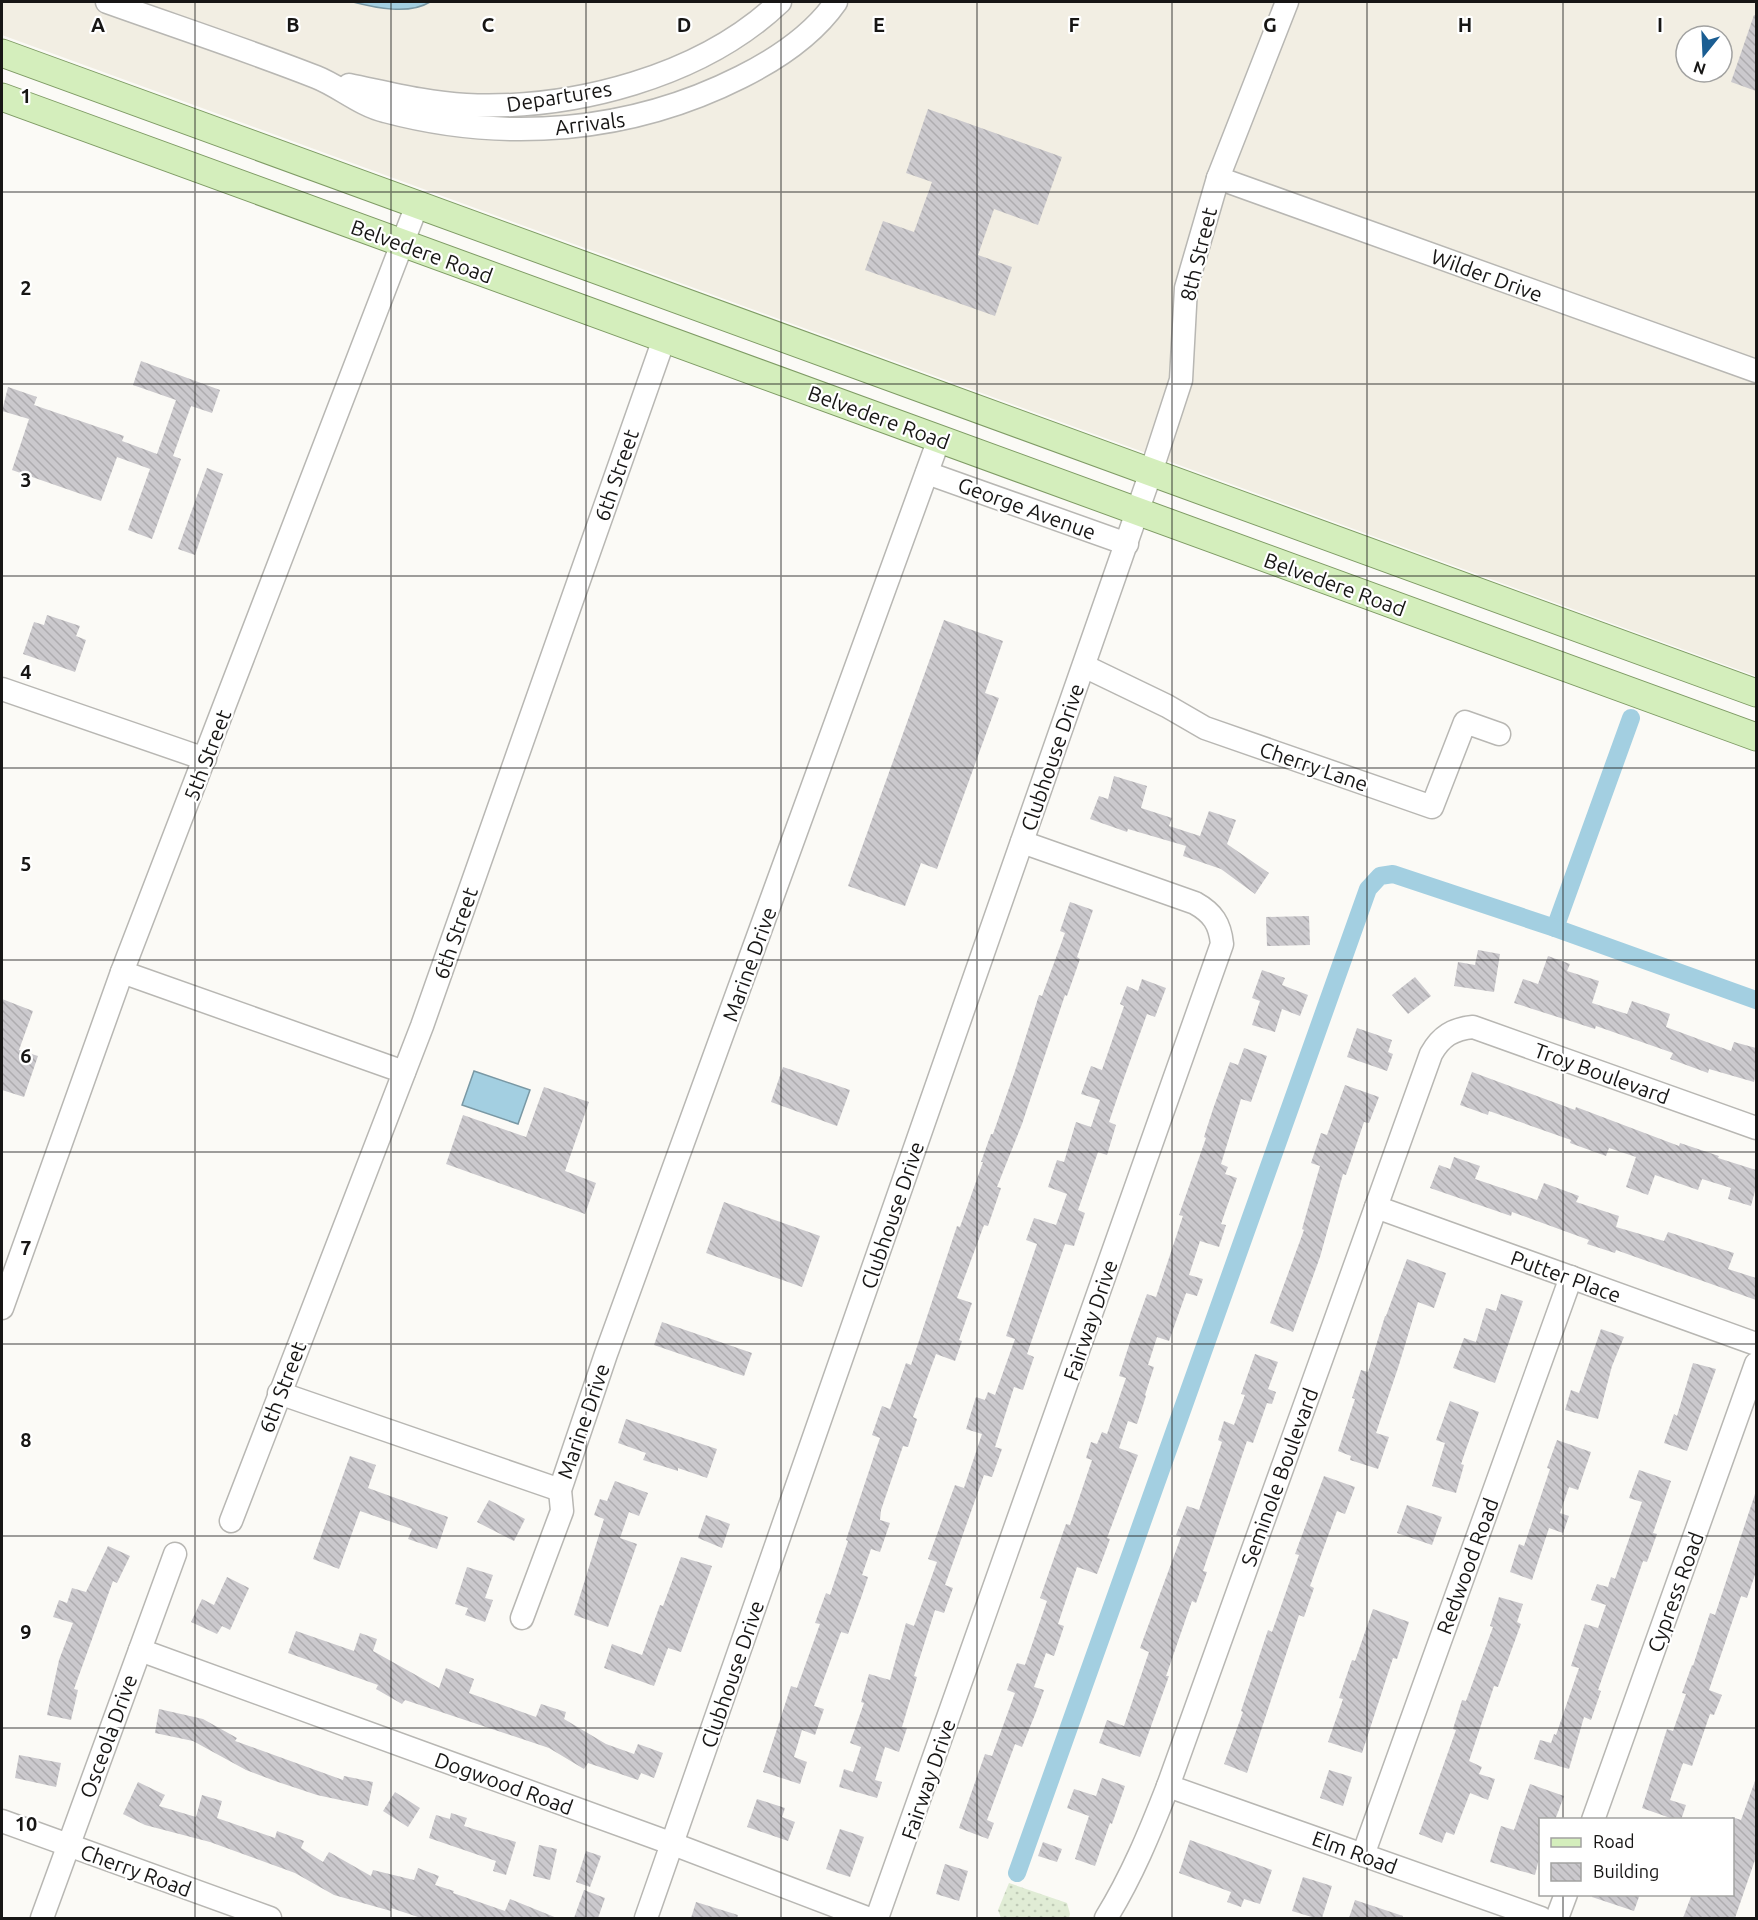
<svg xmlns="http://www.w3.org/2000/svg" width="1758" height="1920" font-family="Ubuntu,sans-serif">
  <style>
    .built { fill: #f2eee3; fill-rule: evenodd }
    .grass { fill: url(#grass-dots) }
    .water { fill: #a3cfe1; stroke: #7998a4; stroke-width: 1.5 }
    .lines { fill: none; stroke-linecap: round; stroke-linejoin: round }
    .canal { stroke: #a3cfe1; stroke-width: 18 }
    .building { fill: url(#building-back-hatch) }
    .minor-casing { stroke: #b8b7b3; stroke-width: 25 }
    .major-casing { stroke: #7f9b65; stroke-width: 29 }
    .minor { stroke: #fff; stroke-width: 22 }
    .major { stroke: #d4eebc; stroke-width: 27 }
    .grid { fill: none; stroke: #171615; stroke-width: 1.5; stroke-opacity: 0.55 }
    .labels { text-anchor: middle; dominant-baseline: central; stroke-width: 4.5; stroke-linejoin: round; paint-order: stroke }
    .street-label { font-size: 21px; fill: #171615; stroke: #fff }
    .grid-label { font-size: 20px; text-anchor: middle; font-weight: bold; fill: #171615; stroke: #fff; stroke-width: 4.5; stroke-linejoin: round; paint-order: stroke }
  </style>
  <defs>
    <pattern id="grass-dots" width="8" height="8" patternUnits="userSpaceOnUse" patternTransform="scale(1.5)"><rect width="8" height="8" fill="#e0ecd5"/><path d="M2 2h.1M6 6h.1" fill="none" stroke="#bfcab6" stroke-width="1.8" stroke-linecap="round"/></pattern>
    <pattern id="building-back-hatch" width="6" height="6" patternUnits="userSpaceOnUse" patternTransform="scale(1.5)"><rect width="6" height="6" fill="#cbc9cd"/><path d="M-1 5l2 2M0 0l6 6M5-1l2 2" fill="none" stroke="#aeacaf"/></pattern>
  </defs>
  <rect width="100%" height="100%" fill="#fbfaf6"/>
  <!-- built -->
  <path class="built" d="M2,2H1756V676L2,35ZM1686,36H1722V72H1686Z"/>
  <!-- grass -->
  <polygon class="grass" points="1009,1883 1067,1903 1070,1914 1069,1918 1001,1918 998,1910"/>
  <!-- water -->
  <g class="water">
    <path d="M353,2H430C409,15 376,8 353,2Z"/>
    <polygon points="474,1071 530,1090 518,1124 462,1105"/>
  </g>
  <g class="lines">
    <!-- canal -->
    <g class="canal">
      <polyline points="1555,928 1631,718"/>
      <polyline points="1017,1873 1368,889 1380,876 1393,874 1555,928 1756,1000"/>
    </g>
  </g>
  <!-- building -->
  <g class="building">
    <polygon points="1754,15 1756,15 1756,91 1731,82"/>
    <polygon points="928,109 1062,157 1038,225 994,209 978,255 1012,267 995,316 865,270 883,221 914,232 932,182 906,173"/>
    <polygon points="141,361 220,390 212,413 191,406 173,456 181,459 152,539 128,530 150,469 117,457 101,501 12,470 29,419 2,411 8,387 37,397 34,405 124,436 122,441 157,454 176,400 133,385"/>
    <polygon points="207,468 223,474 195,555 178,549"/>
    <polygon points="47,615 80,626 76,636 86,640 75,672 23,654 34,622 44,625"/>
    <polygon points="944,620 1003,641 985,693 999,698 937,869 921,863 905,906 848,886"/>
    <polygon points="1114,776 1147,786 1141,808 1172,818 1169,826 1200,836 1209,811 1236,820 1227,844 1269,873 1255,894 1221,869 1183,856 1186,846 1128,829 1127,832 1090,819 1099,796 1108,799"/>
    <polygon points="1070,902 1093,910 1077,957 1080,959 1067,996 1065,995 1022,1124 997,1187 1001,1188 988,1226 984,1225 957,1298 972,1303 959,1340 962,1341 955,1361 936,1354 913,1417 917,1419 908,1447 903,1446 881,1510 880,1520 890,1523 880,1552 871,1549 862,1575 868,1577 861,1598 848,1634 841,1632 814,1706 824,1709 815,1735 802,1730 794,1757 807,1762 800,1784 763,1772 791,1686 797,1688 820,1624 815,1623 826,1593 830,1595 848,1541 846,1540 880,1438 872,1435 882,1406 890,1409 906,1363 911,1365 957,1226 960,1227 983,1162 981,1162 991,1134 993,1134 1015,1071 1039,995 1042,996 1065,933 1060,931"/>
    <polygon points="1309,916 1310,945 1267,946 1266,917"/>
    <polygon points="1478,950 1500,954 1494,992 1454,986 1458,962 1475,965"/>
    <polygon points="1548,956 1570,964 1567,971 1599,981 1592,1003 1627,1014 1632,1001 1670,1014 1666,1027 1731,1051 1734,1042 1756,1048 1756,1072 1754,1082 1709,1069 1708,1073 1670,1059 1673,1053 1596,1026 1595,1029 1514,1003 1523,979 1538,984"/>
    <polygon points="1262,970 1285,978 1282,985 1308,995 1300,1016 1282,1009 1275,1032 1252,1025 1260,1001 1252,998"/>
    <polygon points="1415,977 1431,996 1408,1014 1392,995"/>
    <polygon points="1142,979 1166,988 1155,1017 1147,1014 1124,1078 1109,1122 1116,1125 1107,1155 1098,1152 1078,1210 1085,1213 1074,1246 1065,1244 1027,1354 1034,1357 1023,1390 1014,1387 995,1447 1002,1449 992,1477 984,1475 945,1585 953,1588 944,1613 935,1610 914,1676 917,1677 902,1727 907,1728 899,1752 885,1747 875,1780 882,1782 877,1798 839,1787 844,1769 853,1772 861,1747 850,1743 864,1703 861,1702 869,1674 890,1680 906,1623 914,1626 937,1562 928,1559 955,1485 964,1488 982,1434 966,1429 976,1397 985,1400 988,1392 995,1395 1015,1339 1006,1336 1037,1244 1026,1240 1034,1218 1056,1225 1067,1194 1048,1187 1057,1160 1064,1162 1076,1122 1091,1127 1100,1100 1081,1094 1091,1066 1102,1070 1124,1006 1120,1004 1127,986 1138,991"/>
    <polygon points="2,999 33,1011 19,1050 38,1056 24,1097 2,1090"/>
    <polygon points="1357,1028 1392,1040 1388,1052 1393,1054 1387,1071 1347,1057"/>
    <polygon points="1244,1048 1267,1056 1251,1102 1241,1099 1221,1164 1228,1167 1225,1174 1237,1178 1221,1224 1226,1225 1219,1247 1200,1241 1189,1275 1203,1279 1197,1296 1186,1293 1169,1341 1157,1337 1148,1365 1154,1367 1145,1395 1146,1396 1137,1424 1128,1421 1119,1448 1138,1455 1107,1538 1110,1539 1097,1574 1077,1567 1058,1624 1064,1626 1054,1656 1046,1653 1034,1687 1044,1690 1036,1712 1022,1747 1015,1744 987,1820 994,1823 988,1839 959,1828 985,1754 992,1756 1015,1693 1007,1690 1017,1663 1025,1665 1047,1601 1040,1598 1066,1524 1070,1525 1092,1460 1086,1458 1091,1442 1097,1444 1102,1432 1107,1434 1126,1378 1119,1376 1131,1339 1147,1294 1156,1297 1183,1216 1179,1215 1206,1138 1204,1137 1213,1109 1230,1062 1238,1065"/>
    <polygon points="783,1067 850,1090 837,1126 771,1102"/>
    <polygon points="1472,1072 1575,1110 1576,1107 1679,1146 1680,1143 1719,1156 1718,1158 1756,1170 1756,1187 1751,1206 1728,1199 1731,1188 1702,1179 1698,1190 1655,1175 1648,1195 1626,1187 1636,1157 1609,1148 1606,1156 1570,1143 1571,1140 1489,1111 1488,1115 1460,1105"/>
    <polygon points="1345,1085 1379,1097 1369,1123 1364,1122 1346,1175 1343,1174 1320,1257 1293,1332 1270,1323 1304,1230 1302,1229 1320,1166 1311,1163 1321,1133 1327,1135"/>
    <polygon points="544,1087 589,1102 565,1171 596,1183 585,1214 446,1164 463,1115 526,1137"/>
    <polygon points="1454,1157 1480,1166 1475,1179 1537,1200 1544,1183 1579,1196 1576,1202 1619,1216 1616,1227 1664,1241 1668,1232 1734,1253 1728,1269 1756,1278 1756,1300 1616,1250 1615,1253 1587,1244 1589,1240 1512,1212 1511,1216 1430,1188 1439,1165 1450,1169"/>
    <polygon points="724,1202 820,1236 802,1287 706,1253"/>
    <polygon points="1407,1259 1446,1273 1434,1308 1418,1302 1398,1368 1376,1433 1389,1437 1378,1469 1350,1460 1351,1456 1338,1451 1355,1399 1352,1398 1361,1370 1368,1372 1385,1316 1386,1316"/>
    <polygon points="1501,1294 1523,1301 1495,1383 1453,1368 1464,1338 1476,1342 1486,1308 1496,1311"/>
    <polygon points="662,1322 752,1353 744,1376 654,1345"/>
    <polygon points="1601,1329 1624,1337 1612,1366 1598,1419 1565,1410 1571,1390 1579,1393"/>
    <polygon points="1255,1354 1278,1362 1268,1389 1276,1392 1272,1404 1267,1403 1253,1443 1247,1441 1203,1571 1207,1572 1196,1603 1192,1601 1166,1676 1169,1676 1140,1757 1099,1743 1107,1720 1124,1726 1149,1652 1140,1648 1181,1537 1176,1535 1187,1506 1199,1510 1222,1442 1218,1440 1224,1421 1234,1425 1245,1395 1241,1394"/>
    <polygon points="1693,1363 1716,1369 1687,1451 1664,1443 1674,1414 1677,1416"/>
    <polygon points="1450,1401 1479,1412 1461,1464 1464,1465 1456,1493 1432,1486 1445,1443 1436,1440"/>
    <polygon points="626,1419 717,1449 707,1478 678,1468 678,1471 643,1460 646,1453 618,1443"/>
    <polygon points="1557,1440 1591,1452 1578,1490 1569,1487 1560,1513 1569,1516 1563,1533 1549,1528 1532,1580 1510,1572 1519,1544 1524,1546 1550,1469 1547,1468"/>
    <polygon points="350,1456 376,1465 368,1488 448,1517 437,1549 408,1539 412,1529 360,1511 339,1569 313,1559"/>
    <polygon points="1639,1470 1671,1481 1653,1533 1657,1534 1647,1562 1643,1561 1598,1690 1601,1691 1591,1720 1584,1717 1569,1769 1534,1759 1540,1740 1551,1743 1554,1734 1556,1735 1579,1668 1571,1666 1585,1624 1598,1628 1606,1605 1591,1600 1597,1584 1608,1587 1611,1577 1615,1579 1642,1502 1629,1498"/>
    <polygon points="1324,1476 1355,1487 1345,1514 1337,1511 1310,1586 1314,1588 1304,1617 1299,1615 1247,1773 1224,1764 1243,1712 1241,1711 1268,1630 1272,1632 1299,1555 1295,1554"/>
    <polygon points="615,1481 648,1493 639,1516 629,1512 620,1538 637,1544 608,1627 574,1615 604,1519 594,1515 600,1499 607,1501"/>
    <polygon points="1755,1494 1756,1495 1756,1572 1747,1598 1741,1596 1709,1690 1722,1695 1714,1715 1710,1714 1692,1766 1683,1763 1670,1800 1686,1805 1681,1820 1676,1820 1642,1808 1667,1729 1673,1731 1686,1694 1682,1693 1692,1665 1693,1666 1710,1613 1715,1615"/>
    <polygon points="489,1500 525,1519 514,1541 477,1522"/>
    <polygon points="1407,1505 1442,1517 1432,1545 1397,1533"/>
    <polygon points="706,1515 730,1524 722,1548 698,1538"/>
    <polygon points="108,1546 130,1556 117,1583 113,1581 74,1689 78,1690 71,1720 47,1715 59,1660 73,1623 53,1617 59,1600 67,1603 72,1588 86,1592"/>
    <polygon points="681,1557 712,1566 681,1652 668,1648 654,1686 604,1668 612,1644 642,1655 660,1605 663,1606"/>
    <polygon points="467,1567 493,1575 485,1598 493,1600 485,1622 465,1615 468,1608 455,1604"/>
    <polygon points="227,1577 249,1588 230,1630 222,1626 217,1634 191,1622 202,1599 214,1605"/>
    <polygon points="1499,1597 1523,1604 1517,1622 1521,1624 1498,1687 1494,1686 1469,1761 1482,1767 1479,1774 1495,1779 1488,1800 1470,1793 1454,1835 1446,1832 1442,1843 1419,1834 1456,1730 1453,1729 1462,1700 1466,1701 1493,1627 1490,1626"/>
    <polygon points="1373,1609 1409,1622 1397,1659 1393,1658 1362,1753 1328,1742 1343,1699 1339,1698 1352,1660 1355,1661"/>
    <polygon points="296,1631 354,1651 360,1633 377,1639 373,1651 439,1688 446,1668 474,1679 469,1693 536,1717 541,1704 566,1712 564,1719 606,1744 634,1754 638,1744 663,1753 654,1778 641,1773 638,1780 588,1763 584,1769 549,1748 405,1700 402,1704 376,1689 378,1685 288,1653"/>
    <polygon points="159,1709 203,1719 237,1738 235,1741 343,1780 344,1776 373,1782 368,1806 317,1795 275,1781 246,1770 193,1741 155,1733"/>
    <polygon points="19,1755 61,1763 56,1787 15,1778"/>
    <polygon points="1329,1770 1352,1777 1343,1806 1320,1798"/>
    <polygon points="1102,1778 1125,1786 1112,1824 1110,1823 1095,1866 1075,1859 1089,1816 1067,1808 1074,1789 1096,1796"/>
    <polygon points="1755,1781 1756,1781 1756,1857 1735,1918 1683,1918 1692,1894 1732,1894 1732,1817 1741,1820"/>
    <polygon points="138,1782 165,1795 159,1806 196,1817 202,1795 222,1801 217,1818 275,1838 277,1831 304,1841 301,1848 323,1862 329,1852 371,1876 373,1870 414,1880 418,1868 439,1876 435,1885 454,1891 453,1893 505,1911 510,1899 557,1918 421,1918 391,1908 391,1911 334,1895 295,1873 210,1842 145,1825 123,1814"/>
    <polygon points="1530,1784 1564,1796 1555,1820 1540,1820 1540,1855 1535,1875 1490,1862 1501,1826 1514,1830"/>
    <polygon points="395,1792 420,1808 408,1827 383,1811"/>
    <polygon points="757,1799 785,1808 782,1817 795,1822 788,1841 747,1827"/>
    <polygon points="451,1813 467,1818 464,1826 516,1842 506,1875 493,1871 496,1861 429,1838 436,1815 450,1819"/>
    <polygon points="840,1829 864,1837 850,1877 826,1869"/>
    <polygon points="1190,1840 1272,1870 1260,1904 1244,1899 1241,1907 1227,1902 1231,1892 1179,1873"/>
    <polygon points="1043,1842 1062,1849 1057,1862 1038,1856"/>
    <polygon points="539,1845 557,1849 550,1880 533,1876"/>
    <polygon points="586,1851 601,1856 590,1887 576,1882"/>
    <polygon points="945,1864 968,1871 959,1901 936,1894"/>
    <polygon points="1303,1877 1332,1886 1322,1918 1315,1918 1292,1911"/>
    <polygon points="584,1890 605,1898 598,1918 574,1918"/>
    <polygon points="1593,1894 1640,1894 1634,1911 1592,1897"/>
    <polygon points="1355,1900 1403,1916 1402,1918 1349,1918"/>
    <polygon points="696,1902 738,1915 737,1918 691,1918"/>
  </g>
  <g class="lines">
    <defs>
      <g id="minor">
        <path d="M107,2C177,27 247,50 316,77C339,86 360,105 385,111C505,143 630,133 741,77C777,59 813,35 836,2"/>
        <path d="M349,85C388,93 427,103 466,105C573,110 701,77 780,2"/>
        <polyline points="1218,178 1756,371"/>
        <polyline points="927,473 1127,544"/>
        <polyline points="1084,666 1167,706 1205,728 1432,807 1465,722 1499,734"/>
        <polyline points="2,689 205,759"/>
        <polyline points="122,972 404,1072"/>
        <polyline points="1376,1207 1756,1344"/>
        <polyline points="2,1308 122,972 417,205"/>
        <polyline points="279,1393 560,1490"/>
        <polyline points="231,1521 422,1026 664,339"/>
        <polyline points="522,1618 562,1511 560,1490 606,1354 939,439"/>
        <polyline points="140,1650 673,1844 867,1918"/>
        <polyline points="1168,1786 1541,1918"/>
        <polyline points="1593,1820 1756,1364"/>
        <polyline points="2,1821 270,1918"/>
        <polyline points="1363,1855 1571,1277"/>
        <polyline points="42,1918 175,1554"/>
        <polyline points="646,1918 1151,472 1181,380 1186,288 1218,178 1287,2"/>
        <path d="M877,1918L1222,944C1220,924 1213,913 1195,903L1022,842"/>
        <path d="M1106,1918C1132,1876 1150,1832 1168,1786L1431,1054C1441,1036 1453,1029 1473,1027L1756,1128"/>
        <polyline points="1557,1918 1566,1894"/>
      </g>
      <g id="major">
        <polyline points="2,53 1756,693"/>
        <polyline points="2,97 1756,737"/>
      </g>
    </defs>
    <!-- minor casing -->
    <use href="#minor" class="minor-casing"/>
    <!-- major casing -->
    <use href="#major" class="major-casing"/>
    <!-- minor -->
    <use href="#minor" class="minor"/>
    <!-- major -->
    <use href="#major" class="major"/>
  </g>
  <!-- grid -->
  <path class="grid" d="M195,2V1918M391,2V1918M586,2V1918M781,2V1918M977,2V1918M1172,2V1918M1367,2V1918M1563,2V1820M2,192H1756M2,384H1756M2,576H1756M2,768H1756M2,960H1756M2,1152H1756M2,1344H1756M2,1536H1756M2,1728H1756M1563,1894V1918"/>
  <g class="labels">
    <!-- street labels -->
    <g class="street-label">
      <text transform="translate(559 96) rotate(-9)">Departures</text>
      <text transform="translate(590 123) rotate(-7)">Arrivals</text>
      <text transform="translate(422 251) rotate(20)">Belvedere Road</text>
      <text transform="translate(1198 254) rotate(-76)">8th Street</text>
      <text transform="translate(1487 275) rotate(20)">Wilder Drive</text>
      <text transform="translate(879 417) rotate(20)">Belvedere Road</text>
      <text transform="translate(616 475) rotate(-71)">6th Street</text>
      <text transform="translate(1027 508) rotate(20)">George Avenue</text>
      <text transform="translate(1335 584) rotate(20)">Belvedere Road</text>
      <text transform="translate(207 755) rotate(-69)">5th Street</text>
      <text transform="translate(1052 757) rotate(-71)">Clubhouse Drive</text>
      <text transform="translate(1314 766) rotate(19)">Cherry Lane</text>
      <text transform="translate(455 933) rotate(-71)">6th Street</text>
      <text transform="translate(749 964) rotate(-70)">Marine Drive</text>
      <text transform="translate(1602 1073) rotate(20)">Troy Boulevard</text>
      <text transform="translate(892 1215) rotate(-71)">Clubhouse Drive</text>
      <text transform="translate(1566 1276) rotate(20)">Putter Place</text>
      <text transform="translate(1090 1320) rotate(-71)">Fairway Drive</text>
      <text transform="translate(282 1387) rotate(-69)">6th Street</text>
      <text transform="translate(583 1421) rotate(-71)">Marine Drive</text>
      <text transform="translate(1279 1477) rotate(-70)">Seminole Boulevard</text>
      <text transform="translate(1467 1566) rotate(-70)">Redwood Road</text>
      <text transform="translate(1675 1592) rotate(-70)">Cypress Road</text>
      <text transform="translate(732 1674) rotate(-71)">Clubhouse Drive</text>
      <text transform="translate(108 1736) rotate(-70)">Osceola Drive</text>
      <text transform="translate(928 1779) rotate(-71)">Fairway Drive</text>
      <text transform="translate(504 1783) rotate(20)">Dogwood Road</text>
      <text transform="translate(1355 1852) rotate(20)">Elm Road</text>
      <text transform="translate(136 1870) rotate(20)">Cherry Road</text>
    </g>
  </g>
  <g class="grid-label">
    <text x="98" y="32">A</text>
    <text x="293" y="32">B</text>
    <text x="488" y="32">C</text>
    <text x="684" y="32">D</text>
    <text x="879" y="32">E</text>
    <text x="1074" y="32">F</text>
    <text x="1270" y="32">G</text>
    <text x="1465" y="32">H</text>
    <text x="1660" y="32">I</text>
    <text x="26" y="103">1</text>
    <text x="26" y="295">2</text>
    <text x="26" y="487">3</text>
    <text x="26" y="679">4</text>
    <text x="26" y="871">5</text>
    <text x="26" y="1063">6</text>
    <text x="26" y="1255">7</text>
    <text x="26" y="1447">8</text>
    <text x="26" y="1639">9</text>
    <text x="26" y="1831">10</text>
  </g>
  <!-- border -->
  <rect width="1758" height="1920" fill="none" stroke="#171615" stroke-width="6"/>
  <!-- legend -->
  <rect x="1539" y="1818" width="195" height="78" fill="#ffffff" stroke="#a2a2a1" stroke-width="1.5"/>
  <rect x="1551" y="1838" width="30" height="9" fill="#d4eebc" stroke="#a2a2a1" stroke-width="1.5"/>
  <text x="1593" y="1848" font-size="18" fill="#171615">Road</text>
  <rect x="1551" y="1863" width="30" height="18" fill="url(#building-back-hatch)" stroke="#a2a2a1" stroke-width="1.5"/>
  <text x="1593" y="1878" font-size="18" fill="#171615">Building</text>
  <!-- north arrow -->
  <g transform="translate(1704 54) rotate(198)"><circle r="28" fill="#ffffff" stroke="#a2a2a1" stroke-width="1.5"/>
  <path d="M0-4.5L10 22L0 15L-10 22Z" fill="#1a5d92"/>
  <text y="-9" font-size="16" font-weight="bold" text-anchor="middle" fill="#171615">N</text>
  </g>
</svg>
